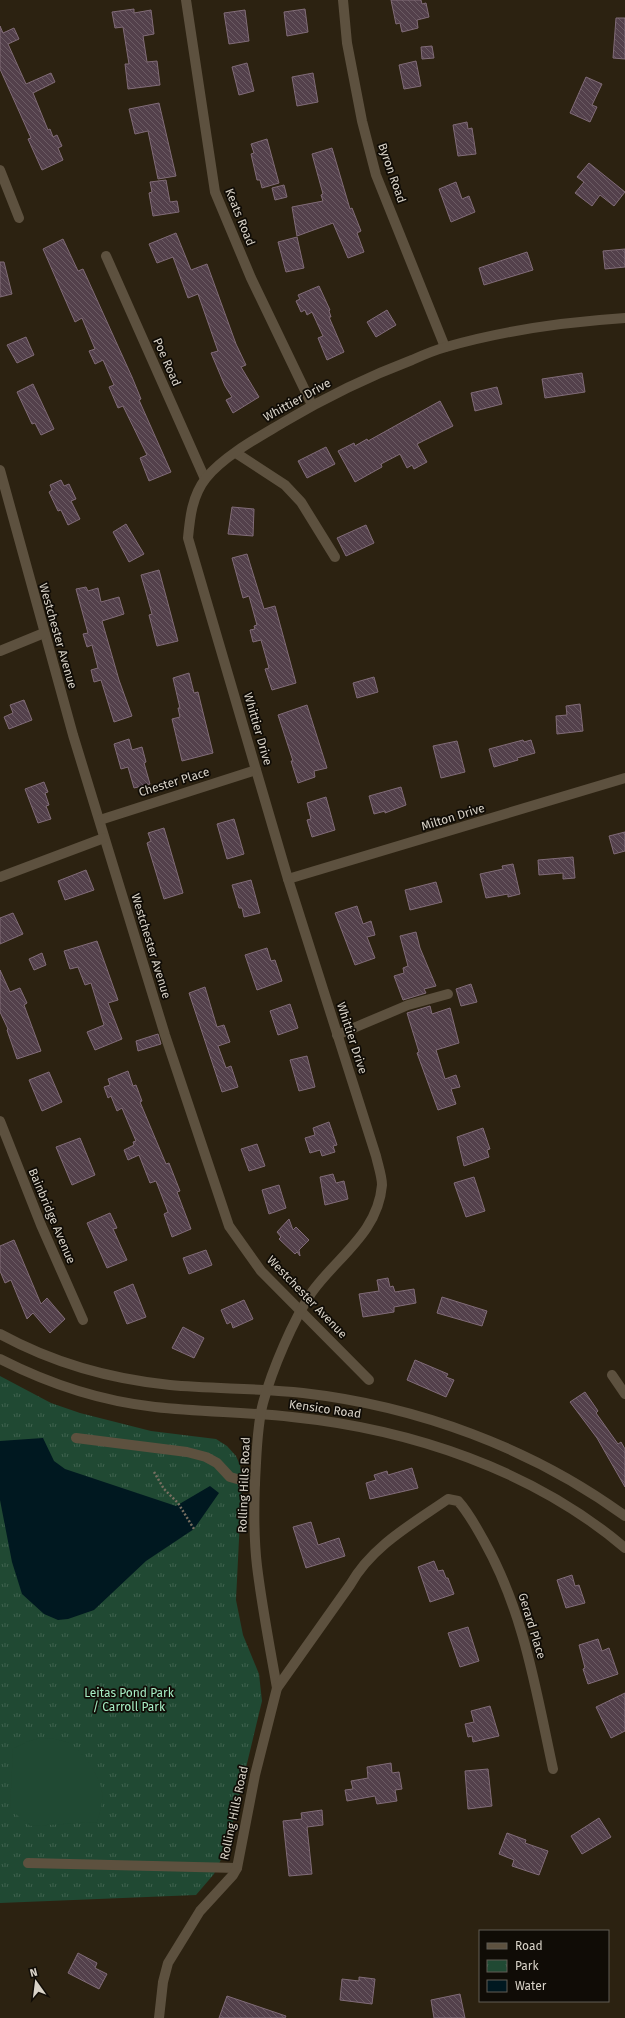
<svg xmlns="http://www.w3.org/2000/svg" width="625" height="2018" font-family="'Fira Sans',sans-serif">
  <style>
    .park { fill: url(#park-tufts) }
    .pitch { fill: #204933 }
    .water { fill: #001820 }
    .building { fill: url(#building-back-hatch); stroke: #816c78 }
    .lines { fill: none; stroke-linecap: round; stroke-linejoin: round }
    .path { stroke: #776f61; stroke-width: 2.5; stroke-dasharray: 2 2; stroke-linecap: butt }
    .minor { stroke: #5d513f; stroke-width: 10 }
    .labels { text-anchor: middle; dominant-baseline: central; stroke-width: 3.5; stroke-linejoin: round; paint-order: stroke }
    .street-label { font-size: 12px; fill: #d9d3c8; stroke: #100c06 }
    .park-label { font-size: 12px; fill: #a6edc4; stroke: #100c06 }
  </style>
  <defs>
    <pattern id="park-tufts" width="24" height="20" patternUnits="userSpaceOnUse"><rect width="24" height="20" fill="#204933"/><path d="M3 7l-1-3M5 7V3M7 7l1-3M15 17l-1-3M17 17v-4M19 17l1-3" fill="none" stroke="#40624f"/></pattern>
    <pattern id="building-back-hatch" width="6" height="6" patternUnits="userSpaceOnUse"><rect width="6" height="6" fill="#53404b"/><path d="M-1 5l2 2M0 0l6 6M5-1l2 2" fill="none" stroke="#6b5b63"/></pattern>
  </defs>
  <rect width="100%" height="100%" fill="#2c2211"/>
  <!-- park -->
  <polygon class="park" points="0,1376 51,1403 80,1413 151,1431 216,1439 227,1446 236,1456 240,1465 242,1479 236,1600 243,1635 259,1674 262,1701 227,1847 214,1874 196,1895 0,1903"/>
  <!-- pitch -->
  <path class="pitch" d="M40,1738C51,1738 61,1739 70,1744C84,1752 100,1777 102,1792C103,1802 100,1813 97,1822L30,1826L10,1809L13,1749L26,1742Z"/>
  <!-- water -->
  <polygon class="water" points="43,1438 54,1461 65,1469 176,1506 210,1486 219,1493 194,1529 146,1561 94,1610 68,1619 58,1620 44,1614 22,1594 12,1562 0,1500 0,1441"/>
  <!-- building -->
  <g class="building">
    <polygon points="391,0 421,0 422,4 426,3 429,17 417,20 418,28 402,32 400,23 396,24"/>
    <polygon points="134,9 134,13 151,10 154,34 143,36 147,62 157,61 160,85 128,89 125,64 129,64 123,27 115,28 112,12"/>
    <polygon points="305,9 308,32 287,36 284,12"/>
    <polygon points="245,10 249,41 229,44 224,13"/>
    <polygon points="616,18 625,18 625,59 613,58"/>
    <polygon points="0,26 3,33 14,28 19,39 8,44 26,84 51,73 55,82 33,93 48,130 50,129 53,137 57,135 62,146 58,148 63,160 42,170 28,139 31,138 0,69"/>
    <polygon points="432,46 434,58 422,59 421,47"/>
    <polygon points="416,61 421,86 404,89 399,65"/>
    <polygon points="247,63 254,91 239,95 232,67"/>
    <polygon points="313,73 318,102 297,106 292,77"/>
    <polygon points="586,77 602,84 592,105 597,107 590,122 570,113"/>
    <polygon points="159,103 176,176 158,179 148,131 135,134 129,109"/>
    <polygon points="467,122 468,129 472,128 476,154 458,156 453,125"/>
    <polygon points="267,139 279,183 262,188 260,180 257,180 251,154 254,153 251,144"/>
    <polygon points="332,148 350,209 352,208 361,231 357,233 364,252 348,258 333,223 297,236 292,207 323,201 321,195 323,194 312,154"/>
    <polygon points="589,163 625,192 614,206 600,195 592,206 575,193 584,182 577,177"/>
    <polygon points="166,180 170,202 177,201 179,212 153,216 149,193 152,192 150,182"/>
    <polygon points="456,182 462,199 469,196 475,212 451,222 439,189"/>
    <polygon points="284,185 287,197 275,200 272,188"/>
    <polygon points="176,233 191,270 207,264 236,344 246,365 241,367 259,397 233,413 226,400 232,397 225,386 211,353 218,351 198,294 188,298 173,257 157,263 149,244"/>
    <polygon points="297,237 304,268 286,272 278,242"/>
    <polygon points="63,239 78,271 83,269 132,377 141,399 139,400 171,472 149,481 140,458 147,455 123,406 118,408 109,387 114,385 103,360 95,364 89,351 95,349 82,318 75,322 43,249"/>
    <polygon points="625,249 625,267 605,269 603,251"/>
    <polygon points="527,252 533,270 484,285 479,268"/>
    <polygon points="0,262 4,262 12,294 0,297"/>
    <polygon points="319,286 330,310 329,311 331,317 329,317 344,352 327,360 318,338 323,336 312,312 307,315 305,310 301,312 296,301 300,299 298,295"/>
    <polygon points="387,310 396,325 376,337 367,322"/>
    <polygon points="26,337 34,355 17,363 7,345"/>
    <polygon points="582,373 585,392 545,398 542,379"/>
    <polygon points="33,384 54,429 41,435 35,423 32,424 17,392"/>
    <polygon points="497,387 502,404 475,411 471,393"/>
    <polygon points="440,401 453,426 417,444 427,462 414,469 412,465 407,468 400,454 381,464 382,467 355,482 338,451 354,443 355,446 367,439 368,441"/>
    <polygon points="326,447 335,464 307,478 298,461"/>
    <polygon points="61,480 64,486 69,484 76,499 71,501 80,519 68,525 61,510 58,511 49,492 52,490 50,485"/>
    <polygon points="232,507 254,509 253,536 228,534"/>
    <polygon points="126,524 144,554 129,562 113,532"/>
    <polygon points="366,525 374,543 346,556 337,538"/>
    <polygon points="247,554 264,609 275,606 296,683 272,690 265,669 269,668 261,640 253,642 250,630 255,629 254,626 257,625 249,596 243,598 232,558"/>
    <polygon points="159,570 178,641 157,646 149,615 152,614 141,575"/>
    <polygon points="86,587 88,591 98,588 101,602 119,597 124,614 102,621 119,680 132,716 114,722 101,680 94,682 91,670 98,668 92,645 87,647 83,634 88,633 76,589"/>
    <polygon points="189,673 194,693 198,692 213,753 182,761 172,719 180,717 178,708 180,708 173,678"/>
    <polygon points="374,677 378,692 357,698 353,683"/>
    <polygon points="24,700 32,720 9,729 4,717 13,713 10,705"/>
    <polygon points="580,704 583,731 557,734 556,716 567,715 566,706"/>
    <polygon points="307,705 327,768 314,771 315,777 298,783 291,761 293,761 278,715"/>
    <polygon points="129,739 132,750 142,747 146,762 144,763 150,784 134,788 128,767 121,769 114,744"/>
    <polygon points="523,740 524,742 531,740 535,753 517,758 518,760 494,767 489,749"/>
    <polygon points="457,741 465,772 441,778 433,746"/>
    <polygon points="44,782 48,792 45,793 49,805 46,806 51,819 38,823 25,789"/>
    <polygon points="401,787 406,805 385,813 385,811 374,814 369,796"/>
    <polygon points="326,797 335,830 312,837 307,820 311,819 307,803"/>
    <polygon points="234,819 244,854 227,859 217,824"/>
    <polygon points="164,828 183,893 164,899 147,843 151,841 148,833"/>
    <polygon points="625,832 625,851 614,854 609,836"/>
    <polygon points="573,857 575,878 563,879 563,873 539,875 538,860"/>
    <polygon points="513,864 520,894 508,897 508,894 486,898 480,874 503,869 502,866"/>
    <polygon points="86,870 94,890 65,900 58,881"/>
    <polygon points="251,880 260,913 244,917 242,908 239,908 232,885"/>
    <polygon points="436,882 442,902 410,910 405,890"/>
    <polygon points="357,906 363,924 371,921 375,935 367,937 375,958 355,965 335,913"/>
    <polygon points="13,913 23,934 0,944 0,918"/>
    <polygon points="416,932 420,948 436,986 424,989 426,993 403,1000 394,976 404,973 403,968 408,966 400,936"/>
    <polygon points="97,941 118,1000 108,1003 122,1039 95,1050 87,1032 104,1025 91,983 85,985 78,967 70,969 64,951"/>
    <polygon points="267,948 271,961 275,960 282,981 257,990 245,955"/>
    <polygon points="42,953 46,965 34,970 29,959"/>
    <polygon points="0,970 10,992 20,988 27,1003 24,1005 41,1051 17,1059 7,1030 8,1029 0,1012"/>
    <polygon points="471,984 477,1002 461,1006 456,989"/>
    <polygon points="205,987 217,1027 224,1025 230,1042 218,1046 226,1068 231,1066 238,1087 222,1092 189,993"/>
    <polygon points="290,1004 298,1028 278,1035 270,1011"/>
    <polygon points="430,1006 432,1014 450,1008 459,1043 436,1050 445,1079 456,1075 460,1087 451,1089 456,1104 438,1110 417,1053 419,1052 407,1013"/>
    <polygon points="158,1034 161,1044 138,1051 136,1041"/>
    <polygon points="307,1056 315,1087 299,1091 290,1060"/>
    <polygon points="128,1071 133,1086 136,1085 142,1101 140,1102 166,1164 169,1163 180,1191 177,1192 191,1229 172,1237 164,1214 168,1212 156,1181 150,1183 139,1155 128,1160 124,1150 134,1145 133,1142 136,1141 122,1108 117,1111 111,1096 108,1098 104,1087 110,1085 108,1079"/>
    <polygon points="49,1072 62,1102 42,1111 29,1080"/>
    <polygon points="329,1122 337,1145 333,1146 335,1152 322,1156 320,1150 310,1153 305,1138 315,1135 313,1128"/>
    <polygon points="483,1128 490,1149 487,1150 489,1157 464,1166 457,1137"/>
    <polygon points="80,1138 95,1175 72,1185 56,1147"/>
    <polygon points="257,1144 265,1166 249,1171 241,1149"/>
    <polygon points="333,1174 336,1183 344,1181 348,1199 325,1205 320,1177"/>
    <polygon points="474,1177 485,1211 466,1217 454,1183"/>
    <polygon points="279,1185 286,1208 269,1214 262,1190"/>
    <polygon points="110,1213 117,1228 113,1229 127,1260 107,1268 87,1223"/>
    <polygon points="289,1219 293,1230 296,1227 309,1240 299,1250 300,1256 297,1252 295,1254 279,1239 281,1237 277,1232"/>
    <polygon points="14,1240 41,1304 47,1298 65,1319 50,1333 33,1313 27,1319 11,1280 5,1283 0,1271 0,1246"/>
    <polygon points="206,1250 212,1265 189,1274 183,1258"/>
    <polygon points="388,1278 390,1287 393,1286 395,1292 414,1289 416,1303 394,1307 394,1312 363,1317 359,1294 379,1291 377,1280"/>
    <polygon points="133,1284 146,1317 127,1324 114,1292"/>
    <polygon points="442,1297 487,1311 482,1326 437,1313"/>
    <polygon points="244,1300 253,1319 233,1328 231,1322 227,1324 221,1310"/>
    <polygon points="183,1327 204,1338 194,1358 172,1348"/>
    <polygon points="415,1360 448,1374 446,1377 454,1380 446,1397 407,1380"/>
    <polygon points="585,1392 598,1411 596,1413 618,1444 621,1442 625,1449 625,1487 597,1438 570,1402"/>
    <polygon points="412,1468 418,1488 370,1499 366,1483 376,1480 374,1475 387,1471 388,1475"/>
    <polygon points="311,1522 318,1545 339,1538 345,1556 306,1568 293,1527"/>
    <polygon points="434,1561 438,1571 443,1570 446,1578 448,1578 454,1594 430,1602 418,1567"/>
    <polygon points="572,1575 575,1586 579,1585 585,1603 566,1608 557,1580"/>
    <polygon points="468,1627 479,1661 460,1667 448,1633"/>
    <polygon points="598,1639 602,1651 609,1648 618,1674 588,1684 583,1669 585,1668 579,1645"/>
    <polygon points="625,1693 625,1731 611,1738 596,1707"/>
    <polygon points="490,1706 499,1736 473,1742 472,1736 468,1737 465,1724 474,1722 471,1711"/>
    <polygon points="391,1763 392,1773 399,1772 402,1789 395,1790 397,1801 377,1804 375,1796 347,1801 345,1790 353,1789 351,1781 368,1778 367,1767"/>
    <polygon points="488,1769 492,1806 468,1809 465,1771"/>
    <polygon points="322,1810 323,1825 307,1827 312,1874 289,1876 283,1821 302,1819 301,1813"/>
    <polygon points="599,1818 611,1837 582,1854 571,1836"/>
    <polygon points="507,1833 526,1840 525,1843 548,1851 539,1875 512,1866 514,1860 499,1854"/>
    <polygon points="78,1953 97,1963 95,1968 107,1974 99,1989 68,1973"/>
    <polygon points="359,1977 375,1979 372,2004 340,2000 342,1979 359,1981"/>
    <polygon points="460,1994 465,2018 434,2018 431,2000"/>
    <polygon points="227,1996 286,2016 285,2018 219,2018"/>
  </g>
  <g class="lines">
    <!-- path -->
    <polyline class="path" points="154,1472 164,1489 178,1503 194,1529"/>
    <!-- minor -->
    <g class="minor">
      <polyline points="186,0 215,192 251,278 312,405"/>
      <polyline points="343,0 347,43 362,121 376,175 445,347"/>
      <polyline points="0,170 19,218"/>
      <polyline points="106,256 205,479"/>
      <polyline points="236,453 285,485 301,502 335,557"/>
      <polyline points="0,470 73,735 165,1035 229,1226 261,1271 369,1380"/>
      <polyline points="0,651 44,633"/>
      <polyline points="100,820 256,770"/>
      <polyline points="0,877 104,838"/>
      <polyline points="288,879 625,778"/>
      <polyline points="337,1035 408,1005 448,994"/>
      <polyline points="0,1121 41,1225 83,1320"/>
      <path d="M0,1334C53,1363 110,1379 170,1385C214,1389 259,1388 303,1393C417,1406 532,1448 625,1516"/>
      <path d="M0,1359C49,1384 100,1401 155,1407C201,1412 246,1412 292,1417C410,1429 534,1470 625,1548"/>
      <polyline points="612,1375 625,1394"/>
      <polyline points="76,1438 187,1452 206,1457 217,1463 230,1477 255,1484"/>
      <path d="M277,1688C270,1648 262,1607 257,1566C253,1532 254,1497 256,1463C257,1443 258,1422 263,1403C272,1370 293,1320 312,1292C337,1257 378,1233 382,1185C382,1176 378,1165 376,1156L288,879L188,538C190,517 192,496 206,478C225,455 259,437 284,422C326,397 367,377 412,360C423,355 435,350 446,347C505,330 564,322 625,318"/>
      <polyline points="28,1863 237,1868"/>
      <path d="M159,2018L163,1982L168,1963L200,1911L233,1875L237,1868L255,1775L277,1688L350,1585C372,1546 412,1524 448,1499L458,1501C469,1513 476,1527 484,1541C524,1612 536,1691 553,1769"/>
    </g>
  </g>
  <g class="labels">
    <!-- street labels -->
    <g class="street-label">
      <text transform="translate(392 173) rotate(71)">Byron Road</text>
      <text transform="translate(240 217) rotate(68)">Keats Road</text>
      <text transform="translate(167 362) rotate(66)">Poe Road</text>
      <text transform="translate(297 400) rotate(-29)">Whittier Drive</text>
      <text transform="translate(58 636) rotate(74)">Westchester Avenue</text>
      <text transform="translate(258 729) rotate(74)">Whittier Drive</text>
      <text transform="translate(174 782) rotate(-17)">Chester Place</text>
      <text transform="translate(453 817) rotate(-17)">Milton Drive</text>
      <text transform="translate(151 946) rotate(73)">Westchester Avenue</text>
      <text transform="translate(352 1038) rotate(72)">Whittier Drive</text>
      <text transform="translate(52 1216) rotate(67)">Bainbridge Avenue</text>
      <text transform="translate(307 1297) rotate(46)">Westchester Avenue</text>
      <text transform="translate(325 1409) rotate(8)">Kensico Road</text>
      <text transform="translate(244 1485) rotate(-88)">Rolling Hills Road</text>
      <text transform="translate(532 1626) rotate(73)">Gerard Place</text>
      <text transform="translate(234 1813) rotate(-78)">Rolling Hills Road</text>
    </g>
    <!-- park labels -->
    <g class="park-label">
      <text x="129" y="1693">Leitas Pond Park<tspan x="129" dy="14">/ Carroll Park</tspan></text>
    </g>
  </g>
  <!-- legend -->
  <rect x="479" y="1930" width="130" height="72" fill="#100c06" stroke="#605c54"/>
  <rect x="487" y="1943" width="20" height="6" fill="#5d513f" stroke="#605c54"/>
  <text x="515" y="1950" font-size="12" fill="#d9d3c8">Road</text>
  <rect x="487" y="1960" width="20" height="12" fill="url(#park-tufts)" stroke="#605c54"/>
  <text x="515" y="1970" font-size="12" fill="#d9d3c8">Park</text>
  <rect x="487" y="1980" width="20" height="12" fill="#001820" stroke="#605c54"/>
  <text x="515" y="1990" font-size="12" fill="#d9d3c8">Water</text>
  <!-- north arrow -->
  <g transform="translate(36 1982) rotate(346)" stroke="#100c06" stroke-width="3" paint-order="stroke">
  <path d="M0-3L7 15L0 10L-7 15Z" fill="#d9d3c8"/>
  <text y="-6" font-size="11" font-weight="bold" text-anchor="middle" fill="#d9d3c8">N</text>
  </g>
</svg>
